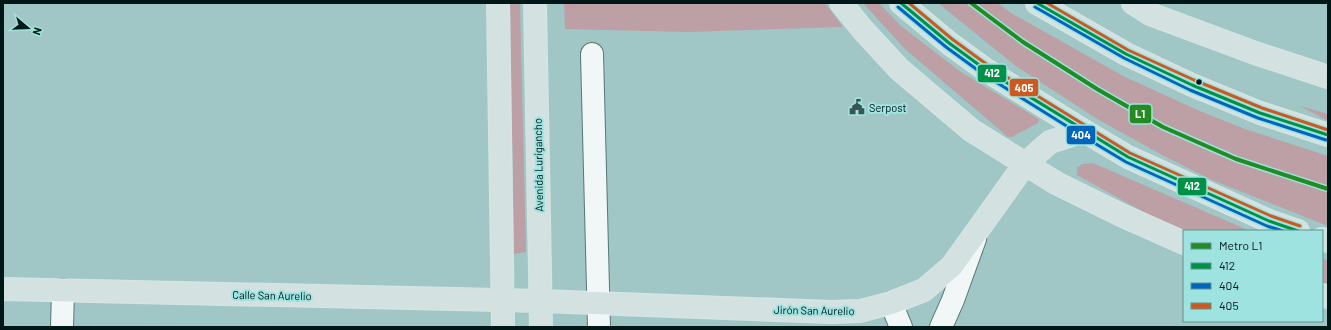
<svg xmlns="http://www.w3.org/2000/svg" width="1331" height="330" font-family="Barlow,sans-serif">
  <style>
    .green { fill: #bca0a5 }
    .lines { fill: none; stroke-linecap: round; stroke-linejoin: round }
    .minor-casing { stroke: #577877; stroke-width: 24 }
    .major-casing { stroke: #d4e6e5; stroke-width: 24 }
    .minor { stroke: #f1f7f6; stroke-width: 22 }
    .major { stroke: #d3e2e1; stroke-width: 22 }
    .bus-1-casing { stroke: #9ee3e0; stroke-width: 6 }
    .bus-2-casing { stroke: #9ee3e0; stroke-width: 6 }
    .bus-3-casing { stroke: #9ee3e0; stroke-width: 6 }
    .bus-1 { stroke: #009148; stroke-width: 3 }
    .bus-2 { stroke: #0065bd; stroke-width: 3 }
    .bus-3 { stroke: #ce5920; stroke-width: 3 }
    .metro-1-casing { stroke: #9ee3e0; stroke-width: 7 }
    .metro-1 { stroke: #228b22; stroke-width: 4 }
    .bus-dot { fill: #001717; stroke: #9ee3e0; stroke-width: 1.5 }
    .labels { text-anchor: middle; dominant-baseline: central; stroke-width: 4; stroke-linejoin: round; paint-order: stroke }
    .poi-label { font-size: 11px; fill: #001717; stroke: #9ee3e0; text-anchor: start }
    .street-label { font-size: 11px; fill: #001717; stroke: #9ee3e0 }
    .line-badge { stroke: #9ee3e0; stroke-width: 1.5 }
    .badge-label { font-size: 11px; text-anchor: middle; font-weight: bold; fill: #fff }
  </style>
  <rect width="100%" height="100%" fill="#a0c7c5"/>
  <!-- green -->
  <g class="green">
    <polygon points="510,3 520,3 526,252 514,254"/>
    <polygon points="564,3 825,3 843,27 688,32 565,29"/>
    <polygon points="863,3 879,3 901,26 961,72 1037,118 1039,120 1038,123 1012,137 1008,137 905,49"/>
    <polygon points="938,3 998,3 1011,13 1125,77 1200,111 1245,129 1328,156 1328,226 1212,180 1164,156 1099,120 1017,67"/>
    <polygon points="1300,106 1328,114 1328,121"/>
    <polygon points="1093,163 1250,231 1186,231 1149,215 1077,175 1077,168 1082,164"/>
    <polygon points="1322,258 1328,261 1328,285 1322,283"/>
  </g>
  <g class="lines">
    <defs>
      <g id="minor">
        <polyline points="592,54 599,327"/>
        <polyline points="891,303 901,327"/>
        <polyline points="62,327 63,290"/>
        <polyline points="941,327 953,300 975,239"/>
      </g>
      <g id="major">
        <polyline points="498,3 503,327"/>
        <polyline points="535,3 541,327"/>
        <polyline points="841,3 863,30 899,69 971,130 1056,183 1121,215 1184,243"/>
        <polyline points="901,3 949,43 986,70 1084,131 1128,157 1269,221 1298,231"/>
        <polyline points="1037,3 1126,54 1192,85 1260,113 1328,135"/>
        <polyline points="1133,3 1150,14 1255,53 1328,77"/>
        <polyline points="1322,239 1328,241"/>
        <polyline points="3,289 541,301 831,312 860,311 891,303 924,290 952,266 1025,164 1050,142 1084,131"/>
        <polyline points="1322,295 1328,297"/>
      </g>
    </defs>
    <!-- minor casing -->
    <use href="#minor" class="minor-casing"/>
    <!-- major casing -->
    <use href="#major" class="major-casing"/>
    <!-- minor -->
    <use href="#minor" class="minor"/>
    <!-- major -->
    <use href="#major" class="major"/>
    <defs>
      <g id="bus-1">
        <polyline points="901,3 949,43 986,70 1128,157 1269,221 1298,231"/>
        <polyline points="1037,3 1126,54 1192,85 1260,113 1328,135"/>
      </g>
      <g id="bus-2">
        <polyline points="898,7 946,47 983,74 1081,135 1126,162 1267,226 1283,231"/>
        <polyline points="1035,7 1124,58 1190,90 1258,118 1326,140"/>
      </g>
      <g id="bus-3">
        <polyline points="909,3 952,39 989,66 1130,153 1271,216 1300,226"/>
        <polyline points="1047,3 1128,50 1194,80 1262,108 1328,130"/>
      </g>
    </defs>
    <!-- bus-1 casing -->
    <use href="#bus-1" class="bus-1-casing"/>
    <!-- bus-2 casing -->
    <use href="#bus-2" class="bus-2-casing"/>
    <!-- bus-3 casing -->
    <use href="#bus-3" class="bus-3-casing"/>
    <!-- bus-1 -->
    <use href="#bus-1" class="bus-1"/>
    <!-- bus-2 -->
    <use href="#bus-2" class="bus-2"/>
    <!-- bus-3 -->
    <use href="#bus-3" class="bus-3"/>
    <defs>
      <polyline id="metro-1" points="971,3 1023,42 1097,89 1163,127 1236,159 1328,189"/>
    </defs>
    <!-- metro-1 casing -->
    <use href="#metro-1" class="metro-1-casing"/>
    <!-- metro-1 -->
    <use href="#metro-1" class="metro-1"/>
  </g>
  <!-- icons -->
  <defs>
    <symbol id="civic-bare" viewBox="-9 -9 18 18"><path d="M-.6-6.5H3V-4.5H.6V-3L4-1V1h2V6H-6V1h2V-1L-.6-3ZM-1.2 2.5V6h2.4V2.5Z" fill="#385554" stroke="#9ee3e0" stroke-width="2.5" paint-order="stroke"/></symbol>
  </defs>
  <g fill-rule="evenodd">
    <use href="#civic-bare" x="846" y="96" width="22" height="22"/>
  </g>
  <!-- markers -->
  <circle class="bus-dot" cx="1199" cy="82" r="3.5"/>
  <g class="labels">
    <!-- poi labels -->
    <g class="poi-label">
      <text x="869" y="107">Serpost</text>
    </g>
    <!-- street labels -->
    <g class="street-label">
      <text transform="translate(538 165) rotate(-91)">Avenida Lurigancho</text>
      <text transform="translate(272 295) rotate(1)">Calle San Aurelio</text>
      <text transform="translate(814 310) rotate(1)">Jirón San Aurelio</text>
    </g>
  </g>
  <g class="line-badge">
    <rect x="977" y="64" width="30" height="19" rx="4" fill="#009148"/>
    <rect x="1009" y="78" width="30" height="19" rx="4" fill="#ce5920"/>
    <rect x="1129" y="104" width="23" height="20" rx="4" fill="#228b22"/>
    <rect x="1066" y="125" width="30" height="20" rx="4" fill="#0065bd"/>
    <rect x="1177" y="177" width="30" height="19" rx="4" fill="#009148"/>
  </g>
  <g class="badge-label">
    <text x="992" y="77">412</text>
    <text x="1024" y="92">405</text>
    <text x="1140" y="118">L1</text>
    <text x="1081" y="139">404</text>
    <text x="1192" y="190">412</text>
  </g>
  <!-- border -->
  <rect width="1331" height="330" fill="none" stroke="#001717" stroke-width="8"/>
  <!-- legend -->
  <rect x="1183" y="230" width="140" height="92" fill="#9ee3e0" stroke="#5f9190"/>
  <rect x="1191" y="243" width="20" height="6" fill="#228b22" stroke="#5f9190"/>
  <text x="1219" y="250" font-size="12" fill="#001717">Metro L1</text>
  <rect x="1191" y="263" width="20" height="6" fill="#009148" stroke="#5f9190"/>
  <text x="1219" y="270" font-size="12" fill="#001717">412</text>
  <rect x="1191" y="283" width="20" height="6" fill="#0065bd" stroke="#5f9190"/>
  <text x="1219" y="290" font-size="12" fill="#001717">404</text>
  <rect x="1191" y="303" width="20" height="6" fill="#ce5920" stroke="#5f9190"/>
  <text x="1219" y="310" font-size="12" fill="#001717">405</text>
  <!-- north arrow -->
  <g transform="translate(28 28) rotate(109)" stroke="#9ee3e0" stroke-width="3" paint-order="stroke">
  <path d="M0-3L7 15L0 10L-7 15Z" fill="#001717"/>
  <text y="-6" font-size="11" font-weight="bold" text-anchor="middle" fill="#001717">N</text>
  </g>
</svg>
